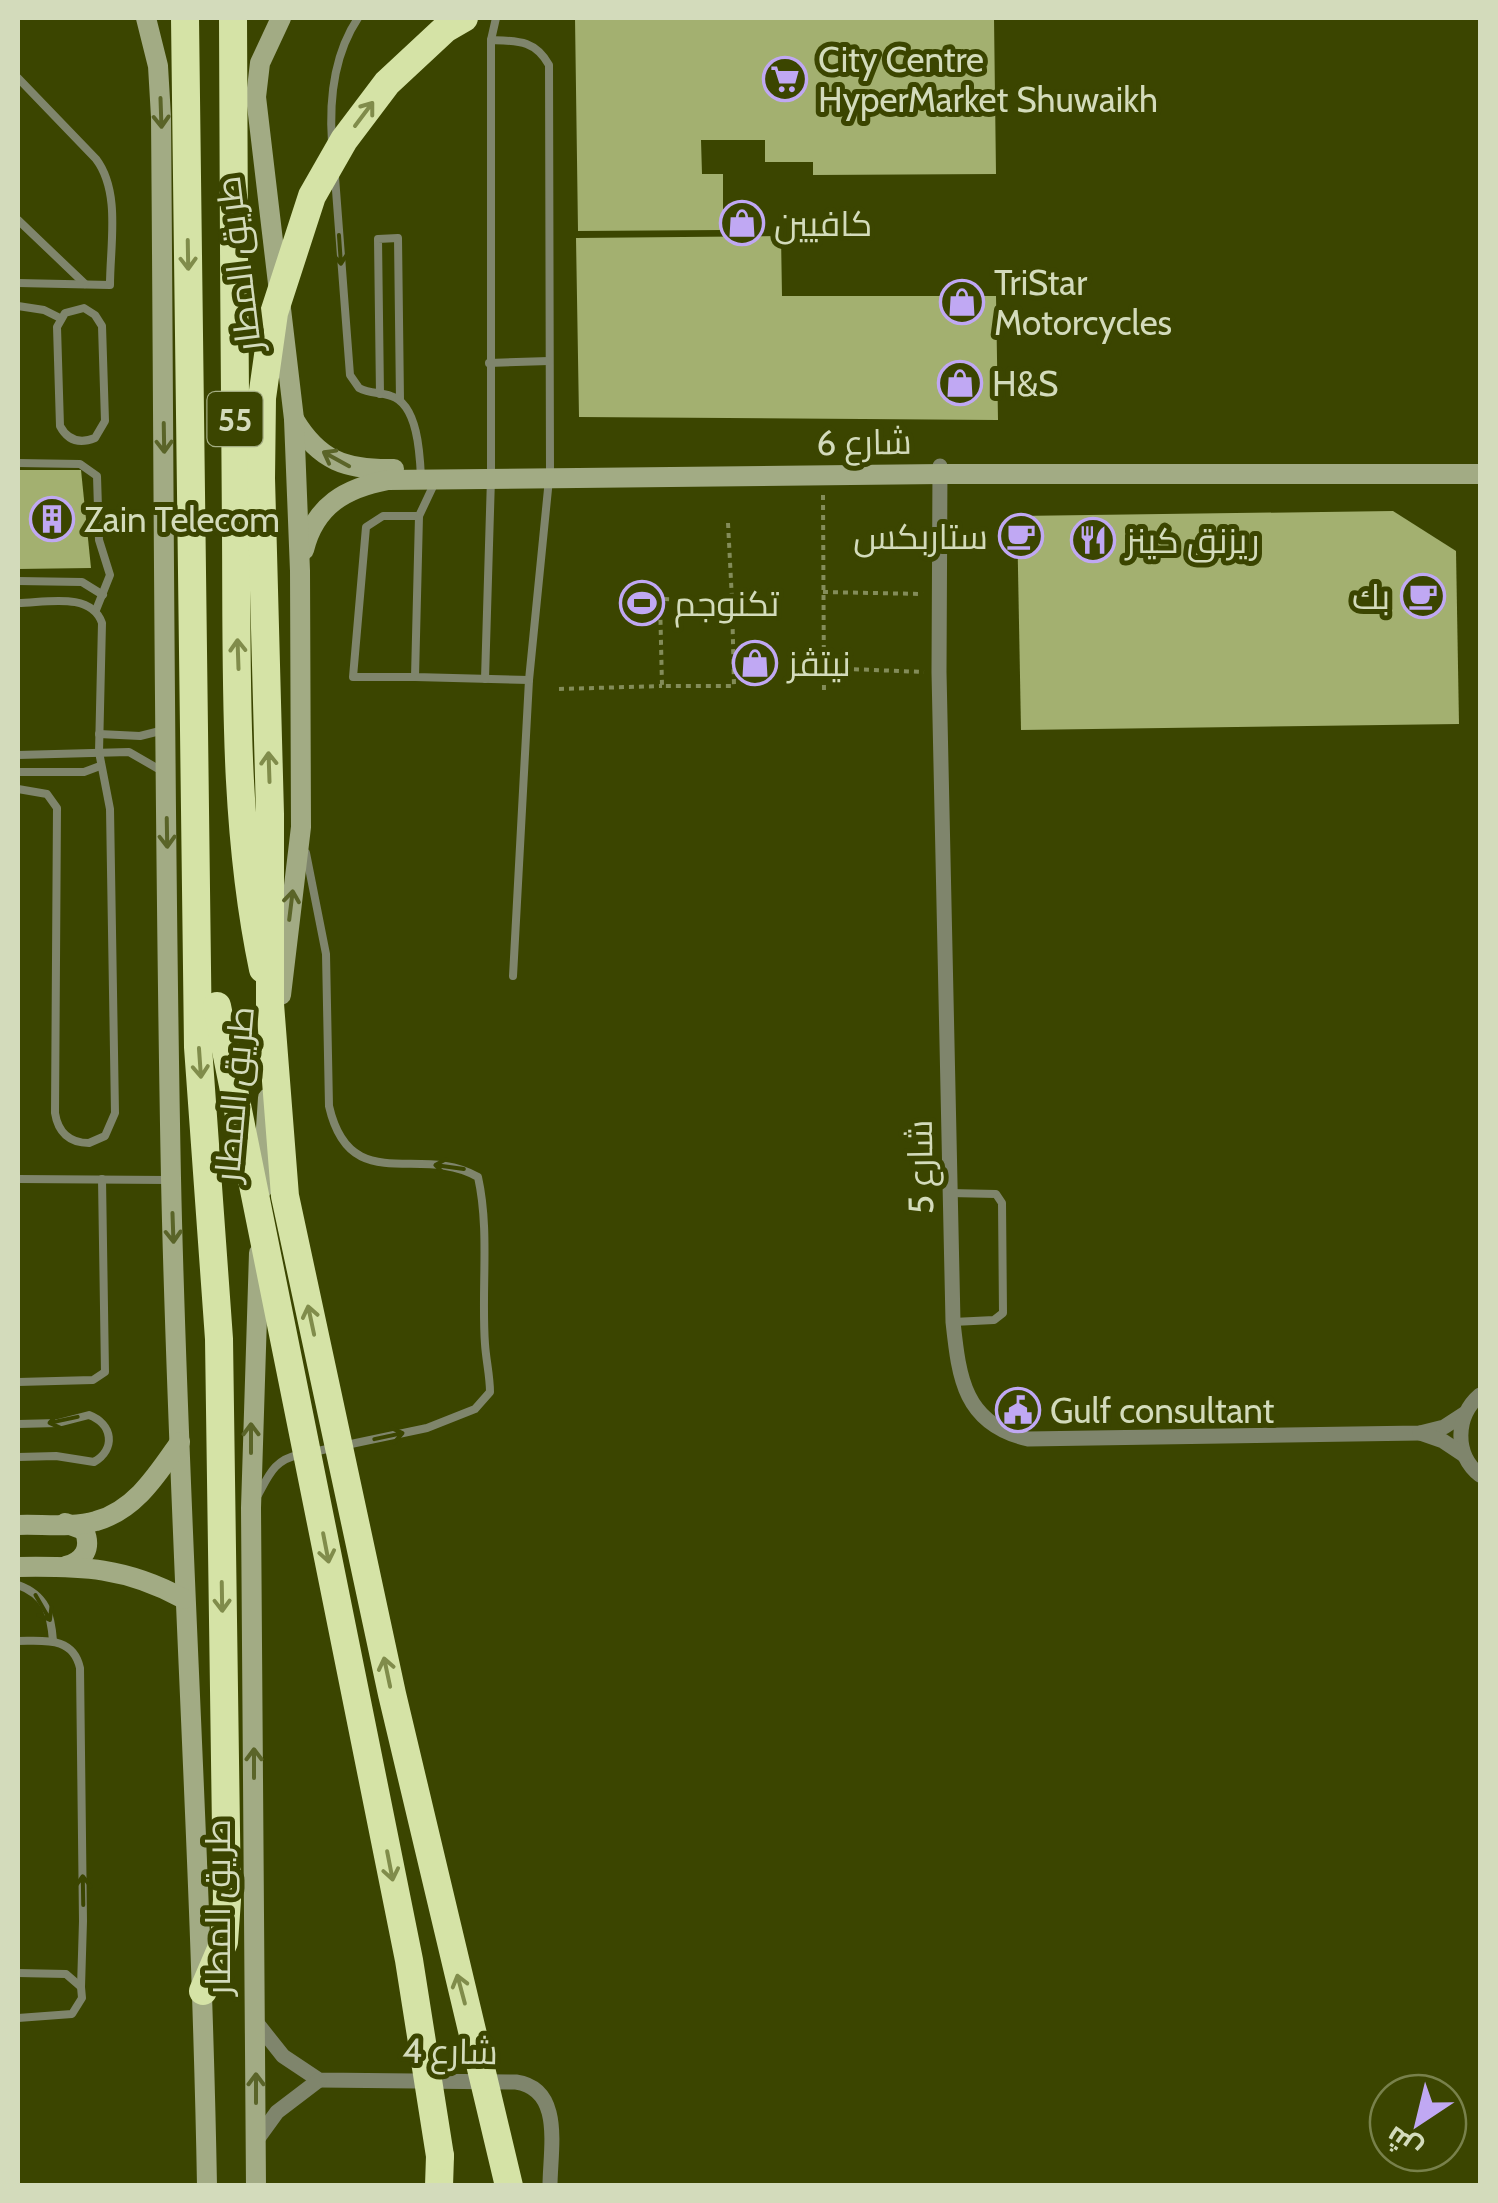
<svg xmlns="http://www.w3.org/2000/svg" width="1498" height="2203" font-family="Cabin,Cairo,sans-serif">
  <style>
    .building { fill: #a3b070 }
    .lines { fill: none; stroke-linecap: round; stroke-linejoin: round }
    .path { stroke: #838c59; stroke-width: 4; stroke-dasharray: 5 5; stroke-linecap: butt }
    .lane { stroke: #7f856c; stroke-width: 8 }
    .street { stroke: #7f856c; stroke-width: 15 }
    .secondary { stroke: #a2ab84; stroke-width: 20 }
    .highway { stroke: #d5e3a6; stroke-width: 28 }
    .highway-bridge { stroke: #d5e3a6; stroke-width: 28 }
    .oneway { stroke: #5a6428 }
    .oneway2 { stroke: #808c4b }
    .oneway3 { stroke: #3b4500 }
    .labels { text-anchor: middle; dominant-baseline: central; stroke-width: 10; stroke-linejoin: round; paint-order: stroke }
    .shield { fill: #3b4500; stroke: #a5ae83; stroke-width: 2.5 }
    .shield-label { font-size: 32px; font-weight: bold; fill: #d3dbbb }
    .poi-label { font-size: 35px; fill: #d3dbbb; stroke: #3b4500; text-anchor: start }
    .street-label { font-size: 35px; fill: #d3dbbb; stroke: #3b4500 }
  </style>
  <rect width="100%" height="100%" fill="#3b4500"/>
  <!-- building -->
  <g class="building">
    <polygon points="575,18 994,18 996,174 813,175 813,162 765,162 765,140 701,140 702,174 723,174 723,230 578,231"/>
    <polygon points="781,236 782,296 996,296 998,420 579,417 576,238"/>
    <polygon points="18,470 81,470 91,568 18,569"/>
    <polygon points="1393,511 1456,551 1459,724 1021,730 1017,516"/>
  </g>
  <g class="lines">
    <!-- path -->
    <g class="path">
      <polyline points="823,495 824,694"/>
      <polyline points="728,523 732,600 660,599 662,686 734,686 732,600"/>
      <polyline points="823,592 923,594"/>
      <polyline points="824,668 924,672"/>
      <polyline points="559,689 662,686"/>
    </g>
    <!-- lane -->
    <g class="lane">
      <path d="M491,40C518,41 535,40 549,65L550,469L529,680L513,976"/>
      <path d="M18,78L96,159C121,192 110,245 110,285L18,283"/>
      <path d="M332,143C329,100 334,54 358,18"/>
      <path d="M335,177L350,375L359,388C370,394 380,392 391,396C418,404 420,455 421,478"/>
      <polyline points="18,220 85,284"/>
      <polyline points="18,306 44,310 60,318"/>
      <path d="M84,308L95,315L102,326L105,421L95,438C80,444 68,441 60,426L57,327L65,313Z"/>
      <polyline points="489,363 549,361"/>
      <polyline points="380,394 378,239 398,238 400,400"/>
      <polyline points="18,463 80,464 97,476 99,540 110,575 96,610"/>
      <polyline points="436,480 419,516 415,677 529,680"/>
      <polyline points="18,581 82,582 103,595"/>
      <path d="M18,603C44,603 91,591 102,623L99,752L110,809L115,1113L105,1136L89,1143C69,1143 58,1132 55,1113L57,808L47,794L18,789"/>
      <polyline points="415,677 353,677 366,527 383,516 419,516"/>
      <polyline points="485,679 491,478 491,40 496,18"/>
      <polyline points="99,734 140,736 164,730"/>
      <polyline points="18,755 129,752 162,771"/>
      <polyline points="18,772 84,772 100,766"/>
      <path d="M306,853L326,954L329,1106C350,1198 420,1143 478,1177C490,1231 481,1289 485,1344C486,1360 490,1376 490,1392L475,1409L427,1428L313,1452"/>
      <polyline points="18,1179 168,1180"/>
      <polyline points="950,1193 996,1194 1002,1203 1003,1313 994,1320 953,1322"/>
      <polyline points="18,1382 93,1380 105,1372 102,1179"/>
      <path d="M18,1424L58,1423L89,1415C113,1424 116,1449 94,1462L56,1456L18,1457"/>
      <path d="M258,1495C269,1475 275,1459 299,1455"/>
      <path d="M18,1585C46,1595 51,1614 53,1641"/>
      <path d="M18,1641C44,1641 73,1636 80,1668L83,1921L81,1987"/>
      <polyline points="18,1973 66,1974 81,1987 82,1998 72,2014 18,2018"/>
    </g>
    <!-- street -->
    <g class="street">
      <path d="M940,466L939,672L953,1322C959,1378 964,1424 1028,1439L1420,1433L1444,1427L1464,1414"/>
      <path d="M1480,1395C1455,1416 1454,1455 1480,1475"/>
      <polyline points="1420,1433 1443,1441 1464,1455"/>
      <path d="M256,2022L283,2056L319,2080L516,2082C564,2089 550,2150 550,2186"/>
      <polyline points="256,2141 277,2112 319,2080"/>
    </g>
    <!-- secondary -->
    <g class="secondary">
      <path d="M146,18L158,66L161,117C164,471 164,824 171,1178C178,1514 201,1849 207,2186"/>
      <path d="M294,419C319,461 346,470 394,469"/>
      <path d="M304,550C315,505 346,488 388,480L941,474H1480"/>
      <polyline points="281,995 301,827 300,571 294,419 256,97 260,63 281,18"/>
      <polyline points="262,1189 268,1098"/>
      <path d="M65,1523L84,1530C92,1548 84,1561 66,1566"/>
      <path d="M18,1525C42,1524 73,1528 96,1521C136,1510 158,1473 180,1442"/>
      <path d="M18,1567C82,1566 126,1567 184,1599"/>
      <polyline points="256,2186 251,1508 259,1253"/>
    </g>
    <!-- highway -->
    <g class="highway">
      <polyline points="185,18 198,1047 219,1339 227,1900 224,1942 203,1991"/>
      <path d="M233,18C233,189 235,361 236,532C237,677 233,827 263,969"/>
      <polyline points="439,2186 440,2156"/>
    </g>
    <!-- highway-bridge -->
    <g class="highway-bridge">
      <polyline points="464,18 445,29 387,83 344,140 312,196 274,313 262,398 261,478 270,814 270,1004 285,1196 392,1694 509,2186"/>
      <polyline points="217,1006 409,1960 440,2156"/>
    </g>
  </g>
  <!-- one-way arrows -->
  <defs><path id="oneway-shaft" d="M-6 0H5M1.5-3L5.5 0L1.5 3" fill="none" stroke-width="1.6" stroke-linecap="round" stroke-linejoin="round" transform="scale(2.5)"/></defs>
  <g class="oneway">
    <use href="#oneway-shaft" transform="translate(161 113) rotate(88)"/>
    <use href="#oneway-shaft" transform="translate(164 438) rotate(89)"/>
    <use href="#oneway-shaft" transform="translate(336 459) rotate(-151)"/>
    <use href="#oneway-shaft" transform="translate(167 833) rotate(89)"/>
    <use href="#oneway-shaft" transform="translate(291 905) rotate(-83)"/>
    <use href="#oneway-shaft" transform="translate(173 1228) rotate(88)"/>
    <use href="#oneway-shaft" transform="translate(251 1438) rotate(-90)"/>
    <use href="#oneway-shaft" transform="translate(254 1763) rotate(-90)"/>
    <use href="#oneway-shaft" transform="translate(256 2088) rotate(-90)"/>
  </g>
  <g class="oneway2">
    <use href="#oneway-shaft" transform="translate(364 114) rotate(-53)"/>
    <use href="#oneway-shaft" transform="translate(188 255) rotate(89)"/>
    <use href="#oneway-shaft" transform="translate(238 654) rotate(-92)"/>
    <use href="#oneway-shaft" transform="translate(269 767) rotate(-92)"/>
    <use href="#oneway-shaft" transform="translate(200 1063) rotate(86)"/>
    <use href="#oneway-shaft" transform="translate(311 1320) rotate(-102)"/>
    <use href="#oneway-shaft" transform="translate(326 1548) rotate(79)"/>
    <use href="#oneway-shaft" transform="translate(222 1597) rotate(89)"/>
    <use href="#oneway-shaft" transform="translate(387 1672) rotate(-102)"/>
    <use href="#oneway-shaft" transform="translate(390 1866) rotate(79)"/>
    <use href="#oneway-shaft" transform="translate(461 1989) rotate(-105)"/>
  </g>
  <g class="oneway3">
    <use href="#oneway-shaft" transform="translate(340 250) rotate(86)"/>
    <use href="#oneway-shaft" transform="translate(449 1167) rotate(-172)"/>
    <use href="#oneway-shaft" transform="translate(63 1420) rotate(168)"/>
    <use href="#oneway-shaft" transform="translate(389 1436) rotate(-12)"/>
    <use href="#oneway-shaft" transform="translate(43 1608) rotate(60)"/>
    <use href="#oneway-shaft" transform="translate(83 1890) rotate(-91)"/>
  </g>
  <!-- icons -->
  <defs>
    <symbol id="supermarket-ring" viewBox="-11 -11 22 22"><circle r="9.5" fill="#3b4500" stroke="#c0a8f3" stroke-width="1.5"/><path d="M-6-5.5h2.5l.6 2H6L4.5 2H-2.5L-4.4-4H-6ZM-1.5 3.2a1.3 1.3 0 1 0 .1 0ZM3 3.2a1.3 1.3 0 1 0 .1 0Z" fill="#c0a8f3"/></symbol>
    <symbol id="shop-ring" viewBox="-11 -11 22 22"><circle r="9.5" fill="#3b4500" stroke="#c0a8f3" stroke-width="1.5"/><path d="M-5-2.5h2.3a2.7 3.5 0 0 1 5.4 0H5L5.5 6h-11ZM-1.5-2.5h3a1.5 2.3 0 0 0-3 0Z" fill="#c0a8f3"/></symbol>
    <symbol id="building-ring" viewBox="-11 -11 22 22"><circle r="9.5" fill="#3b4500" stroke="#c0a8f3" stroke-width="1.5"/><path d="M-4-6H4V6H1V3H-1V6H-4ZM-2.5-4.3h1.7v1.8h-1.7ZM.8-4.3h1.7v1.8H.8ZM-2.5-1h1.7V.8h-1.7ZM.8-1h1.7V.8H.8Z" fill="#c0a8f3"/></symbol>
    <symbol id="cafe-ring" viewBox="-11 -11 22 22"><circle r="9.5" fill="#3b4500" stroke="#c0a8f3" stroke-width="1.5"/><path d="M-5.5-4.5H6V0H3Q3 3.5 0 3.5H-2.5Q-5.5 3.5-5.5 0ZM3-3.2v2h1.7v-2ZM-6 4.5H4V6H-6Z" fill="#c0a8f3"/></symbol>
    <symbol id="restaurant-ring" viewBox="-11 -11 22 22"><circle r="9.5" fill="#3b4500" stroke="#c0a8f3" stroke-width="1.5"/><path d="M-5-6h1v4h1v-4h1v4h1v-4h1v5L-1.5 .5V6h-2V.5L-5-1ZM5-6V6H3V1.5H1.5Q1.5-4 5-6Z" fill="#c0a8f3"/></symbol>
    <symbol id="stadium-ring" viewBox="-11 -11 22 22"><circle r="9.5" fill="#3b4500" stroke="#c0a8f3" stroke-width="1.5"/><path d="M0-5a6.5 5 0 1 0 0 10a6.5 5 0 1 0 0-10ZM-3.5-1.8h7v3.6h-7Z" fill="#c0a8f3"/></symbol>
    <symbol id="civic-ring" viewBox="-11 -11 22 22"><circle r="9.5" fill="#3b4500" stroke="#c0a8f3" stroke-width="1.5"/><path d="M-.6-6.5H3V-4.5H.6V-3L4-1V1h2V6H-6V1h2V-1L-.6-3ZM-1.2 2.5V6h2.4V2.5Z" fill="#c0a8f3"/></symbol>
  </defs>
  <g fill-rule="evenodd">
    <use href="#supermarket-ring" x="760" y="54" width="50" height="50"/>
    <use href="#shop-ring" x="717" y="198" width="50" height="50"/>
    <use href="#shop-ring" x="937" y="277" width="50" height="50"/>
    <use href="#shop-ring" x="935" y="358" width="50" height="50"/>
    <use href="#building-ring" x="27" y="494" width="50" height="50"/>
    <use href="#cafe-ring" x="996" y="511" width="50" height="50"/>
    <use href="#restaurant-ring" x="1068" y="515" width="50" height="50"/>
    <use href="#cafe-ring" x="1398" y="571" width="50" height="50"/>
    <use href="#stadium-ring" x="617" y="578" width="50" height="50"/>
    <use href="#shop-ring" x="730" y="638" width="50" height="50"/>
    <use href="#civic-ring" x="993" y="1385" width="50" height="50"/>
  </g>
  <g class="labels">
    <!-- shield labels -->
    <rect class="shield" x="207.5" y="392" width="55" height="54" rx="8"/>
    <g class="shield-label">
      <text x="235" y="419">55</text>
    </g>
    <!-- poi labels -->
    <g class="poi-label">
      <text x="818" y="59">City Centre<tspan x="818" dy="40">HyperMarket Shuwaikh</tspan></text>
      <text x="774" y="223">كافيين</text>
      <text x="994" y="282">TriStar<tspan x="994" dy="40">Motorcycles</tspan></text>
      <text x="992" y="383">H&amp;S</text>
      <text x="84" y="519">Zain Telecom</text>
      <text x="988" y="536" text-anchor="end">ستاربكس</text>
      <text x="1126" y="540">ريزنق كينز</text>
      <text x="1390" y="596" text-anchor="end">بك</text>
      <text x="674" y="603">تكنوجم</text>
      <text x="788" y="663">نيتڤز</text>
      <text x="1050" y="1410">Gulf consultant</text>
    </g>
    <!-- street labels -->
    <g class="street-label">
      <text transform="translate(238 264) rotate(-97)">طريق المطار</text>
      <text transform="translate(864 442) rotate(-1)">شارع 6</text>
      <text transform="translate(234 1094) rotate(-85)">طريق المطار</text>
      <text transform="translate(920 1167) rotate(-91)">شارع 5</text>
      <text transform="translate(217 1907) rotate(-90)">طريق المطار</text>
      <text transform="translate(450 2051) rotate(1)">شارع 4</text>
    </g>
  </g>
  <!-- border -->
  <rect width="1498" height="2203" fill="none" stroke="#d3dbbb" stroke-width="40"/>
  <!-- north arrow -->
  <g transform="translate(1418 2123) rotate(215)"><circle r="48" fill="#3b4500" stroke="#78814b" stroke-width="2.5"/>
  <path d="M0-8L18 38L0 25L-18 38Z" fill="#c0a8f3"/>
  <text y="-15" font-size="28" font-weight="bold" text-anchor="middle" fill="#d3dbbb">ش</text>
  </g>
</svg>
